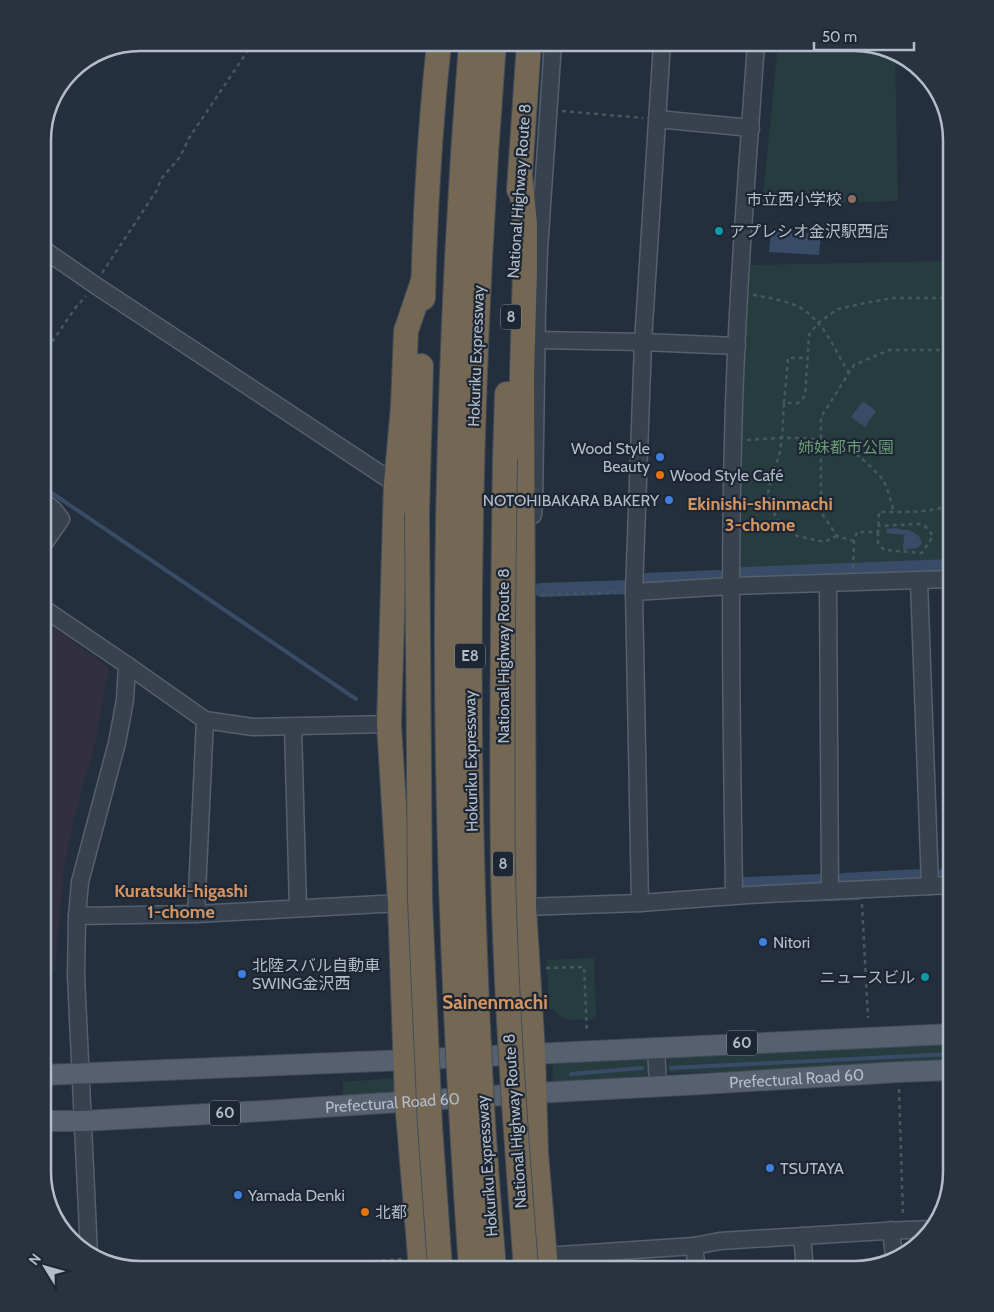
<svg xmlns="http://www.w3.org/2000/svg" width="994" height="1312" font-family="Cabin,'Noto Sans JP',sans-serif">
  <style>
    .medical { fill: #32303f }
    .green { fill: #263c3f }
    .water { fill: #394c67 }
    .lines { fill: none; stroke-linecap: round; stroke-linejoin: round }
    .stream { stroke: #394c67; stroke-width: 4 }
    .canal { stroke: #394c67; stroke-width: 14 }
    .minor-casing { stroke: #565f6c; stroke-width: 19 }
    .major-casing { stroke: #414a57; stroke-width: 22 }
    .highway-casing { stroke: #434c59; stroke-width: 26 }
    .path { stroke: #44595c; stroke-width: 2.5; stroke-dasharray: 4 4; stroke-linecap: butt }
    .minor { stroke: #38414e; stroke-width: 16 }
    .major { stroke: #56606e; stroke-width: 20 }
    .highway { stroke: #746855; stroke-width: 24 }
    .highway-bridge-casing { stroke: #434c59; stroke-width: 26; stroke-linecap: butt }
    .highway-bridge { stroke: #746855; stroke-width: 24 }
    .education-dot { fill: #8d6e63; stroke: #1d2633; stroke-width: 2 }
    .culture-dot { fill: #0f9aa8; stroke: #1d2633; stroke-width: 2 }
    .shop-dot { fill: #3f7fe0; stroke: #1d2633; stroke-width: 2 }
    .food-dot { fill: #e8710a; stroke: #1d2633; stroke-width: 2 }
    .labels { text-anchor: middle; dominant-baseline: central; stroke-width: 4.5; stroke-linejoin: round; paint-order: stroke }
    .shield { fill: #1d2633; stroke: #878f9c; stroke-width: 1 }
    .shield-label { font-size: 15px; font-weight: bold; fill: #b4bcc9 }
    .street-label { font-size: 16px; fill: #b4bcc9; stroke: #1d2633 }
    .poi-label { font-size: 16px; fill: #b4bcc9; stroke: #1d2633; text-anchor: start }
    .park-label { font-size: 16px; fill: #6b9a76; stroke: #1d2633 }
    .neighbourhood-label { font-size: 18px; font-weight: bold; fill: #d59563; stroke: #1d2633 }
    .quarter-label { font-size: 19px; font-weight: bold; fill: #d59563; stroke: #1d2633 }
    .rim { fill: none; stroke: #b4bcc9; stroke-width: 2.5 }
  </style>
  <rect width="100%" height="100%" fill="#242f3e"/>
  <!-- medical -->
  <polygon class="medical" points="43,619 109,668 95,743 72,826 64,868 55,972 43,973"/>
  <!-- green -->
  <g class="green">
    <polygon points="778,43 860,43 895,53 898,201 762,205"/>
    <polygon points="951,261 951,563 737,571 748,265"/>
    <polygon points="594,958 596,1019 565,1020 549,1007 547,960"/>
    <polygon points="951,1045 951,1065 746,1075 725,1072 671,1073 667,1071 668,1059 671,1057"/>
    <polygon points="650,1059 653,1075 552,1082 553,1064"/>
    <polygon points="394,1078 394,1092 343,1096 343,1082"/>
  </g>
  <!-- water -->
  <g class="water">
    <polygon points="771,232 821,234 819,255 769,252"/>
    <polygon points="863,401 876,411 865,427 851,417"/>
    <polygon points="896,528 902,530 909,530 919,536 922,544 917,548 903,550 904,535 886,533 887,529"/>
  </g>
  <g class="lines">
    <!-- stream -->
    <g class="stream">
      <polyline points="43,487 356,699"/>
      <polyline points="803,900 859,898"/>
      <polyline points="671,1068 951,1054"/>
      <polyline points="571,1074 642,1068"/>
    </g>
    <!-- canal -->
    <g class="canal">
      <polyline points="744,574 951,566"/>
      <polyline points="646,580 718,577"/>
      <polyline points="541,590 630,587"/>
      <polyline points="944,875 951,875"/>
      <polyline points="843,880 921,876"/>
      <polyline points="745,884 820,881"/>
    </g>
    <defs>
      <g id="minor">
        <polyline points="657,119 751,128"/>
        <polyline points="43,249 95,285 396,484"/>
        <polyline points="537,340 643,342 737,346"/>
        <polyline points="533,515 534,502 537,312 539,250 553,43"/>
        <polyline points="43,545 61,519 53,509 43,501"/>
        <polyline points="919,581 930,886"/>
        <polyline points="828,583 830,891"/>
        <polyline points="634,592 731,586 951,579"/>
        <polyline points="43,608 127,665 205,720 253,727 389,724"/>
        <polyline points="293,727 298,908"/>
        <path d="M734,895C732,744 729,592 733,441C736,308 747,175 756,43"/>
        <polyline points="640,903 634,592 643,342 662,43"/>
        <polyline points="524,907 640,903 748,895 951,885"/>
        <polyline points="196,914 205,720"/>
        <polyline points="77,916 196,914 400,903"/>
        <polyline points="656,1047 658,1086"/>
        <polyline points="891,1230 894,1257"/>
        <polyline points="802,1236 805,1269"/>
        <polyline points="89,1254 76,975 77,916 80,882 117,743 125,700 127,665"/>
        <polyline points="545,1256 694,1246"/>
        <polyline points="697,1269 694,1246 720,1241 885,1231 930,1229"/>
      </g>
      <g id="major">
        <polyline points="43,1075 406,1060 951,1034"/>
        <path id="s1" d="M43,1121H83L263,1111L535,1093L703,1084L899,1072L951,1070"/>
      </g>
      <g id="highway">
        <polyline points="520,175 525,224 525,271 522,374 524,907 533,1053 536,1153 546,1269"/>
        <polyline points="519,190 529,43"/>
        <path d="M423,298C425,213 430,127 439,43"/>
        <polyline points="505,459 507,394"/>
        <polyline points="417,513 421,366"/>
        <polyline points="421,1269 407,1101 400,903 389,724 396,484 403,406 406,331 423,281"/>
      </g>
    </defs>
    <!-- minor casing -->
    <use href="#minor" class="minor-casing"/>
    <!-- major casing -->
    <use href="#major" class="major-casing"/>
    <!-- highway casing -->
    <use href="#highway" class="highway-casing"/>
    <!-- path -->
    <g class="path">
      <polyline points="562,111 643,118"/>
      <polyline points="102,273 157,190 161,179 180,157 189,138 253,43"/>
      <path d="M753,295C767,297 793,302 804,310C826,325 835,351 849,373"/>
      <polyline points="43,355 76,307 86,296"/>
      <polyline points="784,403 788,358 807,358"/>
      <path d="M747,440C793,437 838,432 872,468C876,472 880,476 883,480C888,487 891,503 894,512"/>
      <polyline points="878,532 878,543 884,550 922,553 933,536 926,527 919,524 878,526"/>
      <polyline points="837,536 824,542 797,536 776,519 768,493 772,473 779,457 782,438 784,403 798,403 805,396 809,335 818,323 838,309 865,303 893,298 951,298"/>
      <polyline points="854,541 837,536 821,512 821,417 854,365 889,350 951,350"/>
      <path d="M853,568L854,541L857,532H878L879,512C903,512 929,513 951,505"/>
      <polyline points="541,595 620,592"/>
      <polyline points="862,904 868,1018"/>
      <polyline points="546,968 584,967 587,1033"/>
      <polyline points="899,1089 903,1216"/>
      <polyline points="302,1266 403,1259"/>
    </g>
    <!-- minor -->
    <use href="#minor" class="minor"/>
    <!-- major -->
    <use href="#major" class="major"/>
    <!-- highway -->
    <use href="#highway" class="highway"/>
    <defs>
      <g id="highway-bridge">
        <path d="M471,43C456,233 448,425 447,616C446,834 456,1052 471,1269"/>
        <path d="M505,459C503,596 501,733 503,871C506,1004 516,1137 526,1269"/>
        <polyline points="417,513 420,900 430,1125 440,1269"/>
        <path d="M494,1269C490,1220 486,1171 483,1122C462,763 466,401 494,43"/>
      </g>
    </defs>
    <!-- highway-bridge casing -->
    <use href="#highway-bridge" class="highway-bridge-casing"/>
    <!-- highway-bridge -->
    <use href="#highway-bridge" class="highway-bridge"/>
  </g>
  <!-- markers -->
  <circle class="education-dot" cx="852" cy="199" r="5"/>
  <g class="culture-dot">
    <circle cx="719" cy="231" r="5"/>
    <circle cx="925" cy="977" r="5"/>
  </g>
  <g class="shop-dot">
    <circle cx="660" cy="457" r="5"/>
    <circle cx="669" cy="500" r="5"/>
    <circle cx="763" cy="942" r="5"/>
    <circle cx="242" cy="974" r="5"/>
    <circle cx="770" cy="1168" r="5"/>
    <circle cx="238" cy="1195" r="5"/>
  </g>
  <g class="food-dot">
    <circle cx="660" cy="475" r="5"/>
    <circle cx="365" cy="1212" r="5"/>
  </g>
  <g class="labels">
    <!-- shield labels -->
    <g class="shield">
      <rect x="501" y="304.5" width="20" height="25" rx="4"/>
      <rect x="455" y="643.5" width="30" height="25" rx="4"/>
      <rect x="493" y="851.5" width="20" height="25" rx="4"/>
      <rect x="727" y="1030.5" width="30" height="25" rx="4"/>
      <rect x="210" y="1100.5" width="30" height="25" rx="4"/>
    </g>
    <g class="shield-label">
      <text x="511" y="317">8</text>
      <text x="470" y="656">E8</text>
      <text x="503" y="864">8</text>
      <text x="742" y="1043">60</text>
      <text x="225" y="1113">60</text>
    </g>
    <!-- street labels -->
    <g class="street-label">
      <text transform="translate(519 191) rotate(-86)">National Highway Route 8</text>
      <text transform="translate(476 356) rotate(-88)">Hokuriku Expressway</text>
      <text transform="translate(503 656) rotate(-90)">National Highway Route 8</text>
      <text transform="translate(471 761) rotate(-91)">Hokuriku Expressway</text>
      <text stroke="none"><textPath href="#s1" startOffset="755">Prefectural Road 60</textPath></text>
      <text stroke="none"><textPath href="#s1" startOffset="350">Prefectural Road 60</textPath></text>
      <text transform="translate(515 1121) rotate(-94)">National Highway Route 8</text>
      <text transform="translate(487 1166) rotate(-94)">Hokuriku Expressway</text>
    </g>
    <!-- poi labels -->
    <g class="poi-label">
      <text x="842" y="199" text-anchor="end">市立西小学校</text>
      <text x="729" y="231">アプレシオ金沢駅西店</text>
      <text x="650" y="448" text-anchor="end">Wood Style<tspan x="650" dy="18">Beauty</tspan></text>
      <text x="670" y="475">Wood Style Café</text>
      <text x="659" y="500" text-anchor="end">NOTOHIBAKARA BAKERY</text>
      <text x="773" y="942">Nitori</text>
      <text x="252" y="965">北陸スバル自動車<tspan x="252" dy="18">SWING金沢西</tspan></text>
      <text x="915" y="977" text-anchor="end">ニュースビル</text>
      <text x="780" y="1168">TSUTAYA</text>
      <text x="248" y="1195">Yamada Denki</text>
      <text x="375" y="1212">北都</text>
    </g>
    <!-- park labels -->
    <g class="park-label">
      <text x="846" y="447">姉妹都市公園</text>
    </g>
    <!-- neighbourhood labels -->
    <g class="neighbourhood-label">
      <text x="760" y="504">Ekinishi-shinmachi<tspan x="760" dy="21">3-chome</tspan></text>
      <text x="181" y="891">Kuratsuki-higashi<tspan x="181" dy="21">1-chome</tspan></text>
    </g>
    <!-- quarter labels -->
    <g class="quarter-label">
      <text x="495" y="1002">Sainenmachi</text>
    </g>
  </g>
  <!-- crop -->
  <path d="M0 0H994V1312H0ZM140 51H854A89 89 0 0 1 943 140V1172A89 89 0 0 1 854 1261H140A89 89 0 0 1 51 1172V140A89 89 0 0 1 140 51Z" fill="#29323f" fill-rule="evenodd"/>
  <path class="rim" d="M140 51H854A89 89 0 0 1 943 140V1172A89 89 0 0 1 854 1261H140A89 89 0 0 1 51 1172V140A89 89 0 0 1 140 51Z"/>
  <!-- north arrow -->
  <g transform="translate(45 1267) rotate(307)" stroke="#1d2633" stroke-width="4" paint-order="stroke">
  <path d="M0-4L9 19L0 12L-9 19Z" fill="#b4bcc9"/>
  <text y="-8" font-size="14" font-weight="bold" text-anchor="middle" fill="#b4bcc9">N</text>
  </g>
  <!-- scale -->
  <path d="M814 42v8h100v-8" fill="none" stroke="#b4bcc9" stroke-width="2.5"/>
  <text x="822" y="42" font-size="15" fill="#b4bcc9" stroke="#1d2633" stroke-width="4" paint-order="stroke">50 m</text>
</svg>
